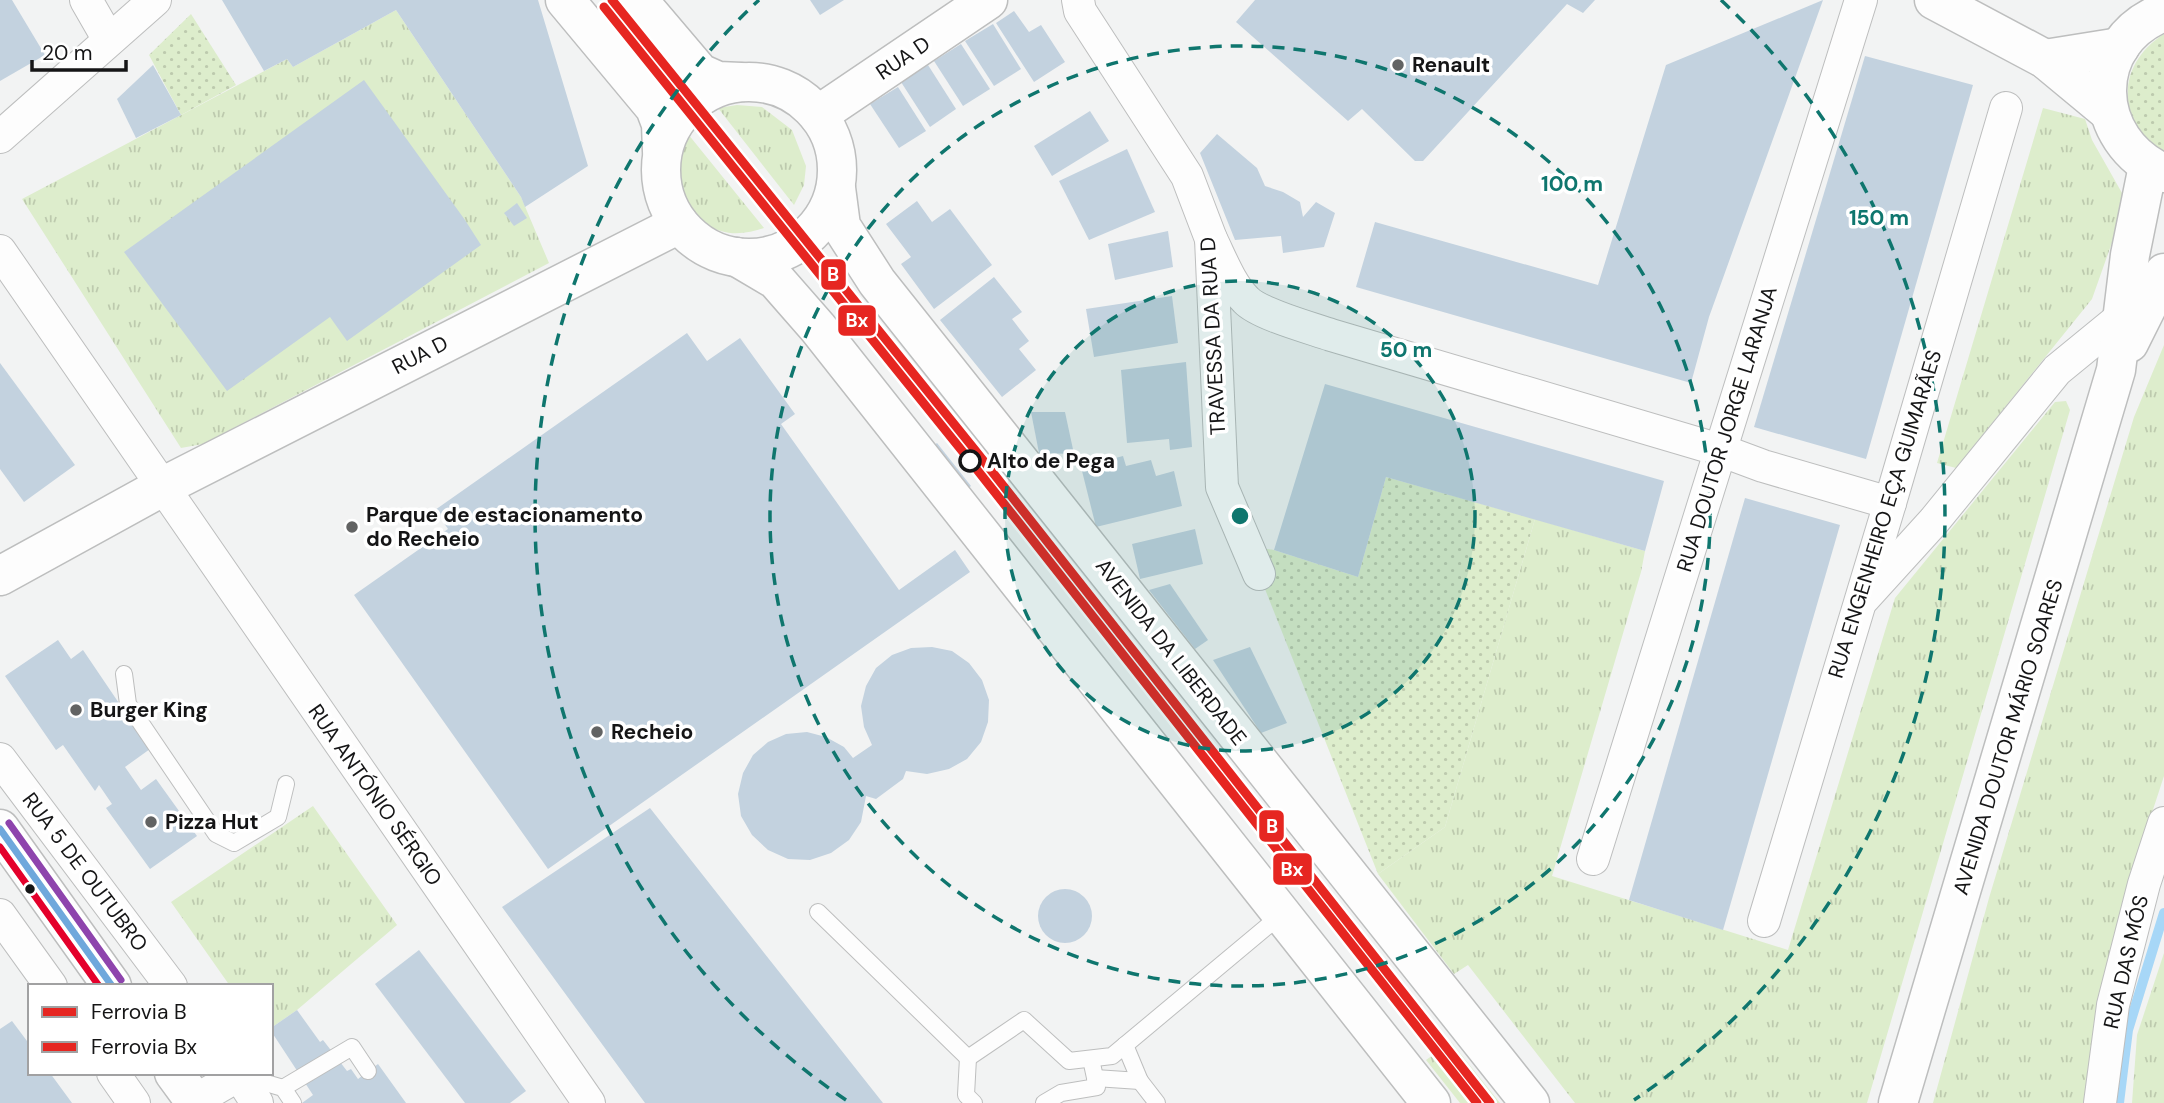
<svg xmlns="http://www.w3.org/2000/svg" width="2164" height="1103" font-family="'DM Sans',sans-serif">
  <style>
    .grass { fill: url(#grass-tufts) }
    .park { fill: url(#park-dots) }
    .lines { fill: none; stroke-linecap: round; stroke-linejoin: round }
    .stream { stroke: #a7d7f7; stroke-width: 10 }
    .building { fill: #c3d2df }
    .lane-casing { stroke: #bdbebe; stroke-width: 18 }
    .street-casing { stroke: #bdbebe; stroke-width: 34 }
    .secondary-casing { stroke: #bdbebe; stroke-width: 41 }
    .primary-casing { stroke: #bdbebe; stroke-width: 41 }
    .lane { stroke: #fdfdfd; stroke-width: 16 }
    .street { stroke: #fdfdfd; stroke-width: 32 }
    .secondary { stroke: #fdfdfd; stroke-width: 38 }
    .primary { stroke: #fdfdfd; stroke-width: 38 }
    .bus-1-casing { stroke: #fff; stroke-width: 12 }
    .bus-2-casing { stroke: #fff; stroke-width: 12 }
    .bus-3-casing { stroke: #fff; stroke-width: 12 }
    .bus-1 { stroke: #6fa8dc; stroke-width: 7 }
    .bus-2 { stroke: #e4002b; stroke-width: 7 }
    .bus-3 { stroke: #8e44ad; stroke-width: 7 }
    .rail-1-casing { stroke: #fff; stroke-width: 14 }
    .rail-2-casing { stroke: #fff; stroke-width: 14 }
    .rail-1 { stroke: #e62621; stroke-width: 9 }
    .rail-2 { stroke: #e62621; stroke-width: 9 }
    .ring { fill: none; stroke: #0f766e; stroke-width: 3.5; stroke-dasharray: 12 9 }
    .poi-dot { fill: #626363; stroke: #fff; stroke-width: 2.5 }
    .stop-dot { fill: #fff; stroke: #151516; stroke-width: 3.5 }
    .bus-dot { fill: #151516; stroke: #fff; stroke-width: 2.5 }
    .labels { text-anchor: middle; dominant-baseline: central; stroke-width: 7; stroke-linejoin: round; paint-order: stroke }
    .street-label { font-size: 21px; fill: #151516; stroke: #fff }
    .poi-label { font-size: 21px; font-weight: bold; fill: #151516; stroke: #fff; text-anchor: start }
    .stop-label { font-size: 21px; font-weight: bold; fill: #151516; stroke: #fff; text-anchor: start }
    .centre { fill: #0f766e; stroke: #fff; stroke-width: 3.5 }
    .ring-label { font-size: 21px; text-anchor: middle; font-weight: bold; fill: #0f766e; stroke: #fff; stroke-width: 7; stroke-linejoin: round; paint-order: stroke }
    .line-badge { stroke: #fff; stroke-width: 2.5 }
    .badge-label { font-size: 19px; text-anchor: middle; font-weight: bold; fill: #fff }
  </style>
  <defs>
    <pattern id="grass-tufts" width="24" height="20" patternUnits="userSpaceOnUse" patternTransform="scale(1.75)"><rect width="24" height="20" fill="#ddedcc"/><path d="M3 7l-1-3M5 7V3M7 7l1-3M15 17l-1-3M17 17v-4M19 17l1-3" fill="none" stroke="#bdcaae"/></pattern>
    <pattern id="park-dots" width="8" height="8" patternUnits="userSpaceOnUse" patternTransform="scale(1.75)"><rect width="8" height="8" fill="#ddedcc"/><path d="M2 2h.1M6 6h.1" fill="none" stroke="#bdcaae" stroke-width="1.8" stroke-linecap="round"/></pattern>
  </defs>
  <rect width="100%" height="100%" fill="#f2f3f3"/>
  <!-- grass -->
  <g class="grass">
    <polygon points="396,10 521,197 549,263 203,444 181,448 22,199 287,59 293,67"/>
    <polygon points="737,105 762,107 792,130 806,166 804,185 794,205 718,108"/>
    <polygon points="2043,108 2085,119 2092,140 2122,193 2121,217 2092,299 1956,468 1937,463"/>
    <path d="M688,134L764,228C751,232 736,236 721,231C678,218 664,170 688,134Z"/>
    <polygon points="2164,345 2164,776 2128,886 2086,1103 1933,1103 1989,898 2134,417"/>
    <polygon points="2066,401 2070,410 1867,1103 1575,1103 1468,965 1454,974 1378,874 1445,827 1535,519 1645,551 1641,572 1552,876 1788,950 1895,598 2055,402"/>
    <polygon points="313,806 397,925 297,1010 271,1028 271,986 230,986 171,902"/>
    <polygon points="2164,953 2164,1103 2132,1103 2137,1035"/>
    <polygon points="1451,1042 1500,1103 1460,1103 1426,1060"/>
  </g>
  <!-- park -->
  <g class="park">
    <polygon points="191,14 236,85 181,115 149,55"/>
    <path d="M2164,34V155C2117,122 2114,66 2164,34Z"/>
    <polygon points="1386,477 1535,519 1445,827 1378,874 1259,574 1255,547 1274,550 1358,577"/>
  </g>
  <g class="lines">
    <!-- stream -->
    <polyline class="stream" points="2119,1103 2128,1030 2164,913"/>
  </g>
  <!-- building -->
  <g class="building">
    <polygon points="0,0 12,0 45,55 0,81"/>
    <polygon points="222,0 538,0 588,166 525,207 521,197 396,10 293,67 287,59 264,71"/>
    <polygon points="810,0 844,0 820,15"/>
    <polygon points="1255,0 1595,0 1583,13 1567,4 1423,161 1415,161 1362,109 1348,121 1236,22"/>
    <polygon points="1823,0 1709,317 1691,383 1356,287 1375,222 1598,285 1666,65"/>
    <polygon points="1014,11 1029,32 1041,25 1065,62 1034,82 996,23"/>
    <polygon points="993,24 1021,69 994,86 965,41"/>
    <polygon points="961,44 990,89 963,106 934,61"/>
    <polygon points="1865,56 1973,85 1866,459 1754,427"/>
    <polygon points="153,65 181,115 136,138 117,99"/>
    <polygon points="928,65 956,109 930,127 901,82"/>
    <polygon points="364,80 465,220 481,245 347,341 330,317 227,391 124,252"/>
    <polygon points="898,87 926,131 899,148 870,104"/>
    <polygon points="1090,111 1109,141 1052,176 1034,146"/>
    <polygon points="1217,134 1257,168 1265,186 1283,192 1300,202 1303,217 1316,202 1335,213 1324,247 1283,253 1281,236 1235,240 1200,153"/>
    <polygon points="1127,149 1155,212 1089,240 1059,181"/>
    <polygon points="917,201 932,222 950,209 992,265 934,309 901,264 911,257 886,224"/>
    <polygon points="517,203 527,218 514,226 504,213"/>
    <polygon points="1168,231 1173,267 1115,280 1108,244"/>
    <polygon points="994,277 1022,312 1012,319 1029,341 1019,349 1036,370 1002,397 940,320"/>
    <polygon points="1172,296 1178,343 1094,357 1086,309"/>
    <polygon points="687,333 707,361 740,338 795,414 781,424 899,590 955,550 970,572 548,869 354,595 448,529 435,510"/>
    <polygon points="1186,362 1192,447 1170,450 1169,439 1127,443 1121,370"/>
    <polygon points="0,363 75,465 24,502 0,469"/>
    <polygon points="1325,384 1664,481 1645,551 1386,477 1358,577 1274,550"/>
    <polygon points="1031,412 1065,412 1074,454 1039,453"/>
    <polygon points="937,443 971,486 962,493 927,451"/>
    <polygon points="1123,456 1126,466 1151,460 1156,476 1174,471 1182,506 1096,527 1081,467"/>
    <polygon points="1745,498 1840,525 1723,930 1629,900"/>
    <polygon points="1195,529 1203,564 1140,579 1132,544"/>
    <polygon points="1170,584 1208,640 1195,649 1149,590"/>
    <polygon points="58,640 71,659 83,650 150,749 125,767 141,790 156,779 197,836 150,869 106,808 112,804 99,785 95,791 63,745 56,750 5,676"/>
    <polygon points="932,647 952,651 969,663 982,680 989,700 988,722 981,742 967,759 949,769 927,774 906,771 903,779 876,799 866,796 861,822 849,840 831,853 810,860 788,859 768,850 752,835 741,816 738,794 743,773 753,755 768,742 786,734 807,732 826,737 844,747 853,758 872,745 864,727 861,706 866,686 876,668 892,655 911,648"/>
    <polygon points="1250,647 1287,723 1261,733 1213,660"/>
    <polygon points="650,808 750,935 883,1103 645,1103 502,907"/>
    <circle cx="1065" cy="916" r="27"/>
    <polygon points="419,950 526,1091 510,1103 465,1103 375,984"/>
    <polygon points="297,1010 320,1042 323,1040 347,1071 351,1069 358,1079 378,1064 406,1103 302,1103 313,1095 271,1031 271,1028"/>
    <polygon points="12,1021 30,1045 30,1073 50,1073 72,1103 0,1103 0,1029"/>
  </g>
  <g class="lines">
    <defs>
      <g id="lane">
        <polyline points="124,674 128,704 216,834 234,843 278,817 286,784"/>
        <polyline points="818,912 968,1058 1024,1020 1069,1061 1112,1056 1282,914"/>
        <polyline points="968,1058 966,1095 974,1103"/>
        <polyline points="242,1076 283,1088 293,1103"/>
        <polyline points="1095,1078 1140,1081 1125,1045"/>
        <polyline points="1140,1081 1157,1103"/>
        <polyline points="283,1088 352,1047 368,1071"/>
        <polyline points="1044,1103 1061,1093 1097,1087 1091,1059"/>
      </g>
      <g id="street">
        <polyline points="86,0 109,40"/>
        <polyline points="1078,0 1080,11 1187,176 1211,239 1222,487 1259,574"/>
        <polyline points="0,137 155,0"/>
        <path d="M1211,239C1221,259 1230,284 1246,300C1259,314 1311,328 1331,335L1720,450L1763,466L1890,503"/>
        <polyline points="0,251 589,1103"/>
        <polyline points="1864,598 1934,521 2057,370 2123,316"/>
        <polyline points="0,759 171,986"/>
        <polyline points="1593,859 1861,0"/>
        <polyline points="0,915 51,986"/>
        <polyline points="1764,921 1890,503 2006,108"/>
        <polyline points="113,1073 134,1103"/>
        <polyline points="194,1101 239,1075 257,1103"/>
        <polyline points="2100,1103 2113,1005 2144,884 2164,823"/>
      </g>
      <g id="secondary">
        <polyline points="565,0 655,108 661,124 662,151"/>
        <polyline points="638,0 700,73 718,81 741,82"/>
        <polyline points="1934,0 2045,59 2109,112"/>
        <polyline points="2045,59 2120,47"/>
        <circle cx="749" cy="170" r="88"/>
        <polyline points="818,115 988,0"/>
        <polyline points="836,188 841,226 877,282 1530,1103"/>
        <polyline points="737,257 776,280 818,328 1431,1103"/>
        <polyline points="0,576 162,487 679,224"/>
      </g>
      <g id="primary">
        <path d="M2164,12C2086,42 2090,141 2164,173"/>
        <polyline points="2129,343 2164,273"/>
        <polyline points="0,829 112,986"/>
        <polyline points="174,1073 196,1103"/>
        <polyline points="1898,1103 2116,370 2130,255 2148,166"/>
      </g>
    </defs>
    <!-- lane casing -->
    <use href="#lane" class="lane-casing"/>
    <!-- street casing -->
    <use href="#street" class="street-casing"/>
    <!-- secondary casing -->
    <use href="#secondary" class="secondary-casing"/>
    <!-- primary casing -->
    <use href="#primary" class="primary-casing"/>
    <!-- lane -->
    <use href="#lane" class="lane"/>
    <!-- street -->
    <use href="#street" class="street"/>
    <!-- secondary -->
    <use href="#secondary" class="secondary"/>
    <!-- primary -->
    <use href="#primary" class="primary"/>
    <defs>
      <polyline id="bus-1" points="0,829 112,986"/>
      <polyline id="bus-2" points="0,847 99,986"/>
      <polyline id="bus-3" points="9,823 121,980"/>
    </defs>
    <!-- bus-1 casing -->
    <use href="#bus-1" class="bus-1-casing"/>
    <!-- bus-2 casing -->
    <use href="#bus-2" class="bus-2-casing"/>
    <!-- bus-3 casing -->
    <use href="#bus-3" class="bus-3-casing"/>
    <!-- bus-1 -->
    <use href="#bus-1" class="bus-1"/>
    <!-- bus-2 -->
    <use href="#bus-2" class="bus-2"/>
    <!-- bus-3 -->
    <use href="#bus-3" class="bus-3"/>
    <defs>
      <polyline id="rail-1" points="612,0 975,450 1490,1103"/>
      <polyline id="rail-2" points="604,7 967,457 1477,1103"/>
    </defs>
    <!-- rail-1 casing -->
    <use href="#rail-1" class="rail-1-casing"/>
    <!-- rail-2 casing -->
    <use href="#rail-2" class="rail-2-casing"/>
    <!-- rail-1 -->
    <use href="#rail-1" class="rail-1"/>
    <!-- rail-2 -->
    <use href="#rail-2" class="rail-2"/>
  </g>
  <!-- distance rings -->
  <circle cx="1240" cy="516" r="235" fill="#0f766e" fill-opacity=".12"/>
  <g class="ring">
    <circle cx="1240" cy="516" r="235"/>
    <circle cx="1240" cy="516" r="470"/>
    <path d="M846 1100A705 705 0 0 1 759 0M1721 0A705 705 0 0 1 1634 1100"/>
  </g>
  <!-- markers -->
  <g class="poi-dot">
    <circle cx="1398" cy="65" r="7"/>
    <circle cx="352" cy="527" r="7"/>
    <circle cx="76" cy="710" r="7"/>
    <circle cx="597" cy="732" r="7"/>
    <circle cx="151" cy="822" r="7"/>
  </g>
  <circle class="stop-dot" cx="970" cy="461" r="10"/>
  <circle class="bus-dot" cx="30" cy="889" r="6"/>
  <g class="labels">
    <!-- street labels -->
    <g class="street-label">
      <text transform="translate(903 58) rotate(-34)">RUA D</text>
      <text transform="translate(1213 336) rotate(-93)">TRAVESSA DA RUA D</text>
      <text transform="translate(420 355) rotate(-27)">RUA D</text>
      <text transform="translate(1727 429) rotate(-73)">RUA DOUTOR JORGE LARANJA</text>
      <text transform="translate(1885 514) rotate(-73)">RUA ENGENHEIRO EÇA GUIMARÃES</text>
      <text transform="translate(1171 652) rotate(52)">AVENIDA DA LIBERDADE</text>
      <text transform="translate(2008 737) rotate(-73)">AVENIDA DOUTOR MÁRIO SOARES</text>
      <text transform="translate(375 795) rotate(55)">RUA ANTÓNIO SÉRGIO</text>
      <text transform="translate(85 872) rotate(53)">RUA 5 DE OUTUBRO</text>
      <text transform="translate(2126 962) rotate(-77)">RUA DAS MÓS</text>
    </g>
    <!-- poi labels -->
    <g class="poi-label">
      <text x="1412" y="65">Renault</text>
      <text x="366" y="515">Parque de estacionamento<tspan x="366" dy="24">do Recheio</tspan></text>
      <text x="90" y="710">Burger King</text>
      <text x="611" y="732">Recheio</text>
      <text x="165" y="822">Pizza Hut</text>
    </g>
    <!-- stop labels -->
    <g class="stop-label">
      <text x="987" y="461">Alto de Pega</text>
    </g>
  </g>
  <circle cx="1240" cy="516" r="10" class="centre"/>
  <g class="ring-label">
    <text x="1572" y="191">100 m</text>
    <text x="1879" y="225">150 m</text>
    <text x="1406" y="357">50 m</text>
  </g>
  <g class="line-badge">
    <rect x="820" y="258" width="27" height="33" rx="7" fill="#e62621"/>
    <rect x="837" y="304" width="40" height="33" rx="7" fill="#e62621"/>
    <rect x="1258" y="809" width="27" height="34" rx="7" fill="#e62621"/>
    <rect x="1272" y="852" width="41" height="34" rx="7" fill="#e62621"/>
  </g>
  <g class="badge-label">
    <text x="833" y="281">B</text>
    <text x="857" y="327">Bx</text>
    <text x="1272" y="833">B</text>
    <text x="1292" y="876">Bx</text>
  </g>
  <!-- legend -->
  <rect x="28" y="984" width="245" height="91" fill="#ffffff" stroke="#a1a1a2" stroke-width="2"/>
  <rect x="42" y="1007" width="35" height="10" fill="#e62621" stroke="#a1a1a2" stroke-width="2"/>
  <text x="91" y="1019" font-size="21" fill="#151516">Ferrovia B</text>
  <rect x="42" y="1042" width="35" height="10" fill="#e62621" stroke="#a1a1a2" stroke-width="2"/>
  <text x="91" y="1054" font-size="21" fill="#151516">Ferrovia Bx</text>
  <!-- scale -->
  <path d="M32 60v10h94v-10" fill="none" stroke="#151516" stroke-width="3.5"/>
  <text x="42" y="60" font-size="21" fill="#151516" stroke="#ffffff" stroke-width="5" paint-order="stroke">20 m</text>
</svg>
